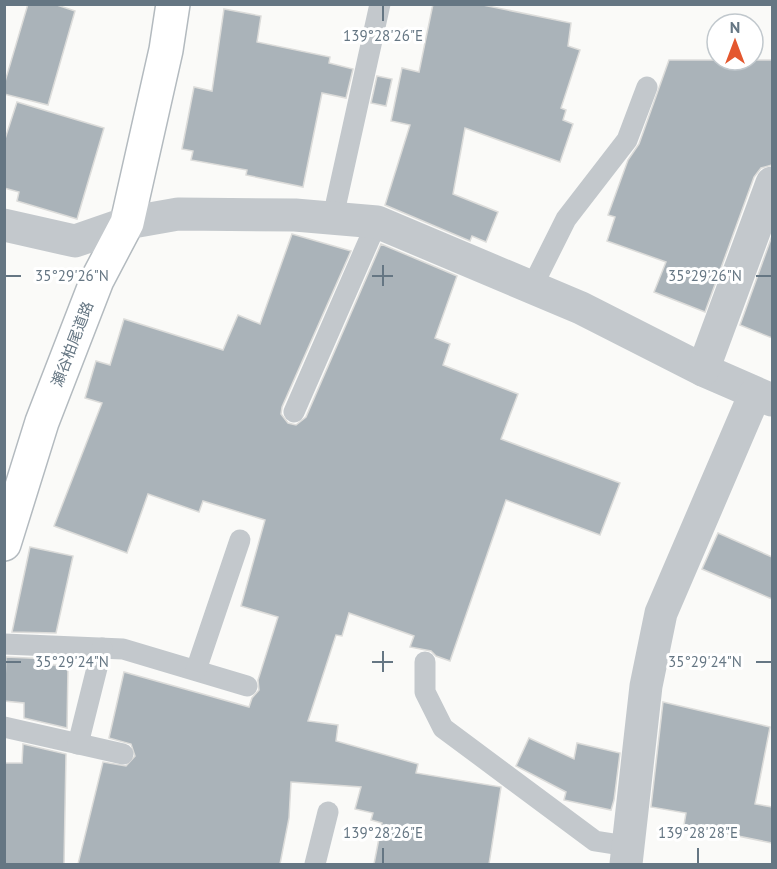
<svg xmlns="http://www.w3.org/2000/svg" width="777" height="869" font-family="'PT Sans','Noto Sans JP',sans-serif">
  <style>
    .building { fill: #aab3b9; stroke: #dcdcda; stroke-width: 1.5 }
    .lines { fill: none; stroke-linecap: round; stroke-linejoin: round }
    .secondary-casing { stroke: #b3babf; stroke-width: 36 }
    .lane { stroke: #c3c8cc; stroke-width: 21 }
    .street { stroke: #c3c8cc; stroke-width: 33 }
    .secondary { stroke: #fff; stroke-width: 33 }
    .ticks { fill: none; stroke: #657683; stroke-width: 2 }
    .labels { text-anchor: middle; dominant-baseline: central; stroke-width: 6; stroke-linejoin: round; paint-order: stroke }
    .street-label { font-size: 15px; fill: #657683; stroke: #fff }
    .ticks-label { font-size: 15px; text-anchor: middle; fill: #657683; stroke: #fff; stroke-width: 6; stroke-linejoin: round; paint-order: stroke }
  </style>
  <rect width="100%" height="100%" fill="#fafaf8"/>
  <!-- building -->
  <g class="building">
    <polygon points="28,4 54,4 75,11 48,105 4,94 4,85"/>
    <polygon points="433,4 478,4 571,23 568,46 580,50 561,108 566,110 563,120 573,124 560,162 465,128 453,194 498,212 486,242 472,236 470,241 385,205 410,125 391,121 402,68 419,72"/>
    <polygon points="224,9 261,16 257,42 330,57 329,63 353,69 346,98 322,93 303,187 246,175 247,170 191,160 193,151 182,149 194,87 212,91"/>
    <polygon points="669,60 772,60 772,165 761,168 754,177 705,312 654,292 666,262 607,241 615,217 608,215 628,160 639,144"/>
    <polygon points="377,76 392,79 386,106 371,103"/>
    <polygon points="17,102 104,128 77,219 17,201 19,192 4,188 4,142"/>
    <polygon points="292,234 351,251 282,407 281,414 288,423 296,425 306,417 381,244 457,276 435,338 450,344 443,365 518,394 501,439 620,483 600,535 506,500 450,661 436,656 431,651 410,647 414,636 349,613 342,636 336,635 308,721 338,725 336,741 418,764 416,773 501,787 489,864 374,864 382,823 371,820 373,813 355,809 361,787 291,782 289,818 280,864 78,864 103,762 126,766 135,756 131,744 109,738 124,672 249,707 252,698 259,690 258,680 278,617 241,606 265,520 203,501 199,512 148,494 127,553 54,526 102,403 85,398 96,361 110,365 124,319 223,350 238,315 260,324"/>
    <polygon points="772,236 772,338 740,325"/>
    <polygon points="718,533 772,557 772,599 702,569"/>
    <polygon points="30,547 73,556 56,633 12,632"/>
    <polygon points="6,657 50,659 49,665 68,665 67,728 24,718 24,703 4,701"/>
    <polygon points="663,702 770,727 755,804 772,807 772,843 684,825 686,813 651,807"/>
    <polygon points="529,738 574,759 577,743 620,753 614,800 611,810 564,800 566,792 516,766"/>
    <polygon points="23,744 66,754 64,864 4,864 4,763 22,763"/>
  </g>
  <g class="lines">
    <defs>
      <polyline id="secondary" points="4,544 42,422 97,280 127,223 166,50 173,4"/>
    </defs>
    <!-- secondary casing -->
    <use href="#secondary" class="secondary-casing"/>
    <!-- lane -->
    <g class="lane">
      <polyline points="333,217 380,4"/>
      <polyline points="532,287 566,219 627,140 647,87"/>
      <polyline points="294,412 377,222"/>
      <polyline points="4,644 123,649 247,686"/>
      <polyline points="425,662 425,692 443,728 595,841 627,846"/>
      <polyline points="196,670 240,540"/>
      <polyline points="4,727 123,754"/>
      <polyline points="78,744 102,648"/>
      <polyline points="315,864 328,812"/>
    </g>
    <!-- street -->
    <g class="street">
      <polyline points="4,225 75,241 127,223 178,214 295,215 377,222 581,308 703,370 772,400"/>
      <polyline points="703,370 772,183"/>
      <polyline points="626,864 646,686 661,613 755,394"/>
    </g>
    <!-- secondary -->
    <use href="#secondary" class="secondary"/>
  </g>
  <!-- ticks -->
  <path class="ticks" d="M383,6V21M383,265V286M6,276H21M372,276H393M756,276H771M383,651V672M6,662H21M372,662H393M756,662H771M383,848V863M698,848V863"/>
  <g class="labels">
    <!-- street labels -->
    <g class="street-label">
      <text transform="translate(72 344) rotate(-69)">瀬谷柏尾道路</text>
    </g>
  </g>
  <g class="ticks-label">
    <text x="383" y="41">139°28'26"E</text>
    <text x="72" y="281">35°29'26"N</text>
    <text x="705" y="281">35°29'26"N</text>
    <text x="72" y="667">35°29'24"N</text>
    <text x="705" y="667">35°29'24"N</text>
    <text x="383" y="838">139°28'26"E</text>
    <text x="698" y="838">139°28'28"E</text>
  </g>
  <!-- border -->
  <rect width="777" height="869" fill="none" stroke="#657683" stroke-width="12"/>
  <!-- north arrow -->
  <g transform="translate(735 42)"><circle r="28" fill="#ffffff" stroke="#c1c8cd" stroke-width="1.5"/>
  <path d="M0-4.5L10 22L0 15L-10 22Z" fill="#e4572e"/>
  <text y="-9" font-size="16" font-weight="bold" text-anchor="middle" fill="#657683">N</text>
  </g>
</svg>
